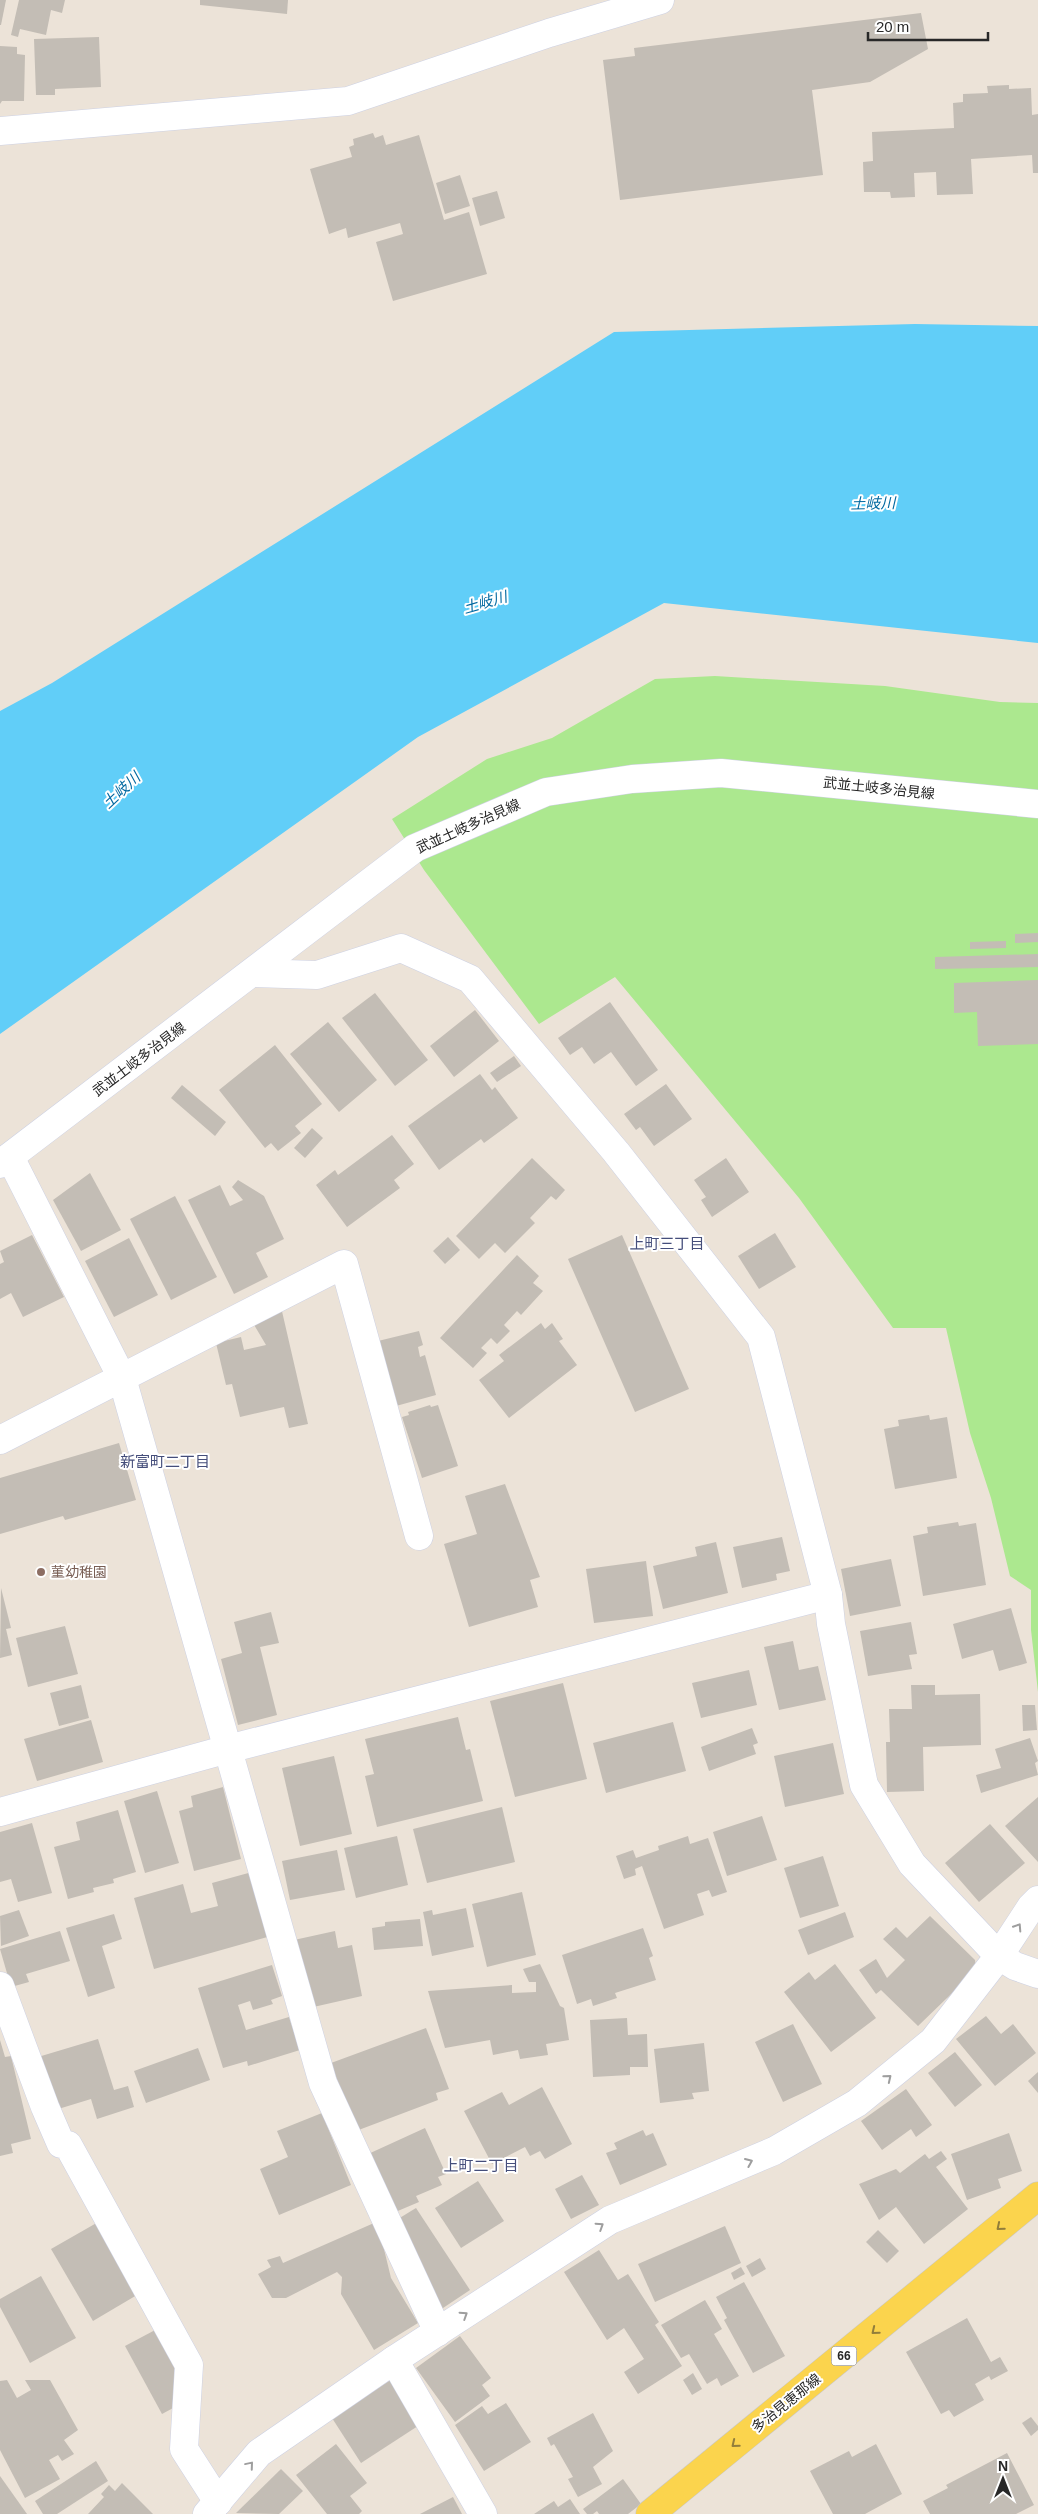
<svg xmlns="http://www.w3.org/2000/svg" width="1038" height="2514" font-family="Arial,'Noto Sans JP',sans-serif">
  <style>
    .green { fill: #ace88f }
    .water { fill: #61cef8 }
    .building { fill: #c3bdb5 }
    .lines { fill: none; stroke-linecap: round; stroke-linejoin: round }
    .street-casing { stroke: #cdd1e3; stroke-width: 29 }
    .secondary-casing { stroke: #cdd1e3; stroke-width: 29 }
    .primary-casing { stroke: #c7c7c7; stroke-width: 29 }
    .street { stroke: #fff; stroke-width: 28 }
    .secondary { stroke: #fff; stroke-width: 28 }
    .primary { stroke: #fbd44d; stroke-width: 28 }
    .oneway { stroke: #9e9e9e }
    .oneway2 { stroke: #927e3a }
    .education-dot { fill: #8d6e63; stroke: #fff; stroke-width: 2 }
    .labels { text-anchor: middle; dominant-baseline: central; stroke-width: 4; stroke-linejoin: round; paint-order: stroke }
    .shield { fill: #fff; stroke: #686868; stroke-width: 1 }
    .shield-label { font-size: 12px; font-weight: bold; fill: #282828 }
    .street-label { font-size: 14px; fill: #282828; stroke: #fff }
    .education-label { font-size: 14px; fill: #785e54; stroke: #fff; text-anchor: start }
    .water-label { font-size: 15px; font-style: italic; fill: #0369a1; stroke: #fff }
    .neighbourhood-label { font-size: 15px; fill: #454e7b; stroke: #fff }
  </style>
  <rect width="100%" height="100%" fill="#ece3d8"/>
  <!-- green -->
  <polygon class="green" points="715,676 885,686 1000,702 1038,703 1038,1692 1031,1630 1031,1590 1010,1576 991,1498 970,1433 946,1328 893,1328 799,1198 615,977 539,1024 424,870 392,819 487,759 552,738 655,679"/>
  <!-- water -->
  <polygon class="water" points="915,324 1038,326 1038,643 664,603 418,737 0,1034 0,711 52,683 614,332"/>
  <!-- building -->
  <g class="building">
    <polygon points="0,0 6,0 1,25 0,25"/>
    <polygon points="19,0 65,0 62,13 51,10 46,35 20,29 18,37 11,35"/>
    <polygon points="200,0 288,0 287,14 200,5"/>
    <polygon points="921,13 928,49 870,82 812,90 823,175 620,200 603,60 635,56 634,48"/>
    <polygon points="99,37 101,87 55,89 55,95 36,95 34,39"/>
    <polygon points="0,46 17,47 17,54 25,55 24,101 2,101 0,104"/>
    <polygon points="1009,85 1009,89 1031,88 1032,115 1038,114 1038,173 1033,173 1032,155 971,159 973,194 937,195 936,172 914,173 915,197 891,198 890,192 864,192 863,162 873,161 872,132 954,128 953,103 963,102 963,94 988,93 987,86"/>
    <polygon points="373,133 375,138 383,135 386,145 419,135 444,220 469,212 487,274 393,301 376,242 403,234 400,223 348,238 346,228 329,234 310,169 352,157 349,147 354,145 353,139"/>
    <polygon points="460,175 470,206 445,214 436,183"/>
    <polygon points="497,191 505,218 480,226 472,198"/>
    <polygon points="1038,933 1038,942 1015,943 1015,934"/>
    <polygon points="1006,941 1006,948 970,949 970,942"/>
    <polygon points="1038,954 1038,967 935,969 935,957"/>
    <polygon points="1038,980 1038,1044 978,1046 977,1012 954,1013 954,983"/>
    <polygon points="375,993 428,1060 395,1086 342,1018"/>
    <polygon points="610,1002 658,1070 636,1086 611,1052 594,1064 582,1047 570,1055 558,1038"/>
    <polygon points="475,1010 499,1041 454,1077 430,1046"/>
    <polygon points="328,1022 377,1080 339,1112 290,1054"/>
    <polygon points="275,1045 322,1104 295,1126 301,1133 278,1151 271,1143 265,1148 219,1090"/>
    <polygon points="514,1056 521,1066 497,1082 490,1073"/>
    <polygon points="480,1074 492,1090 495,1087 518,1118 484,1143 481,1139 439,1170 408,1126"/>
    <polygon points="666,1084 692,1119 654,1146 640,1127 636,1130 624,1114"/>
    <polygon points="182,1085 226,1122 215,1136 171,1098"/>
    <polygon points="312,1128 323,1138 305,1158 294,1148"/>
    <polygon points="392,1135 414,1164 394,1180 400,1188 347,1227 316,1185 335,1170 338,1175"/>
    <polygon points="532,1158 565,1190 556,1200 551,1196 530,1218 535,1223 505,1253 495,1243 479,1259 456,1236"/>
    <polygon points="726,1158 749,1192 712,1217 701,1200 706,1197 694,1180"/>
    <polygon points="90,1173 121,1230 81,1251 53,1200"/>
    <polygon points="238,1180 264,1196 284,1239 256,1253 268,1277 234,1294 188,1200 220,1185 230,1206 243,1200 232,1187"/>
    <polygon points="175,1196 217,1277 171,1300 130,1219"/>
    <polygon points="775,1233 796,1267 759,1289 738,1256"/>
    <polygon points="32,1235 64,1297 23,1317 11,1293 0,1299 0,1264 4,1262 0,1251"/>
    <polygon points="622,1235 689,1389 635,1412 568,1259"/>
    <polygon points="448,1237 460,1250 445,1264 433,1251"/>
    <polygon points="129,1238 158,1295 114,1317 85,1261"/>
    <polygon points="517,1255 539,1276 533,1283 543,1291 521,1315 517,1311 504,1325 510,1331 497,1344 491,1338 481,1348 487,1353 473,1368 440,1338"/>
    <polygon points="281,1307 308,1424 289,1428 284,1407 240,1417 232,1384 226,1385 216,1343 241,1337 244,1350 266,1345 253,1323"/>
    <polygon points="541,1323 545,1329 552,1323 563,1339 559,1341 577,1365 509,1418 479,1380 504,1361 499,1355"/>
    <polygon points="419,1331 423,1345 418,1347 420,1357 425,1355 436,1395 396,1406 378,1341"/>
    <polygon points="430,1405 431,1407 438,1405 458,1466 422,1478 402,1417 409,1415 408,1412"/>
    <polygon points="929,1415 930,1420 947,1417 957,1478 895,1489 884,1429 899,1426 898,1420"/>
    <polygon points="119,1443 136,1500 65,1520 63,1516 0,1534 0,1478"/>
    <polygon points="505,1484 540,1577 530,1580 538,1607 469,1627 444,1544 477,1534 465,1496"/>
    <polygon points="958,1522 959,1526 976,1523 986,1585 923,1596 913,1536 928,1533 927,1527"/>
    <polygon points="782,1537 790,1571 776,1574 777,1580 742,1588 733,1547"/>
    <polygon points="716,1542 728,1593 663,1609 653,1566 697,1556 695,1547"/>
    <polygon points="891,1559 901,1606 850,1616 841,1569"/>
    <polygon points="646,1561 653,1616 594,1623 586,1569"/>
    <polygon points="1,1588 11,1628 6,1629 12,1655 0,1658"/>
    <polygon points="1011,1608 1027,1663 999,1671 993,1650 962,1659 953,1624"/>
    <polygon points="271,1612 279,1643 260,1647 277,1715 238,1725 221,1659 242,1653 234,1622"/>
    <polygon points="911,1622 917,1654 909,1655 912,1669 868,1676 860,1631"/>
    <polygon points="65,1626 78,1674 28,1687 16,1638"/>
    <polygon points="793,1641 799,1670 818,1666 826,1700 779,1710 764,1647"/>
    <polygon points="749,1670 757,1705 701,1718 692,1683"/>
    <polygon points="563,1683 587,1779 515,1797 490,1701"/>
    <polygon points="81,1685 89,1718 59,1726 50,1693"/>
    <polygon points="911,1685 935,1685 935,1695 980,1694 981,1745 923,1747 924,1791 887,1792 886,1742 890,1742 889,1709 912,1709"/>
    <polygon points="1022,1705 1035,1705 1037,1730 1023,1731"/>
    <polygon points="458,1717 466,1750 470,1749 483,1801 377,1827 365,1776 374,1774 365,1739"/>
    <polygon points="91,1720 103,1762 37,1781 24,1739"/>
    <polygon points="673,1722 686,1771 606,1793 593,1743"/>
    <polygon points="752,1728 758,1743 753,1745 756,1754 709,1771 701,1747"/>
    <polygon points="1030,1738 1038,1761 1035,1763 1038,1775 981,1793 976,1775 1001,1768 995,1749"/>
    <polygon points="833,1743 844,1794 785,1807 774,1756"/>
    <polygon points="334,1756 352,1834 300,1846 282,1768"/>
    <polygon points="223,1787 241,1859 194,1871 179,1811 193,1807 191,1796"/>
    <polygon points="157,1791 179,1863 145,1873 124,1801"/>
    <polygon points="1038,1797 1038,1862 1005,1826"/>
    <polygon points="502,1807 515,1862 427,1883 413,1829"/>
    <polygon points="118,1810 136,1872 113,1879 114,1883 93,1888 94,1892 68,1899 54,1847 80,1840 76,1822"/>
    <polygon points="762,1816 777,1860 727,1876 713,1832"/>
    <polygon points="32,1823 52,1893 18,1902 11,1879 0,1882 0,1832"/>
    <polygon points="990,1824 1025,1863 979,1902 945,1863"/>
    <polygon points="397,1836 408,1885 356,1898 344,1848"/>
    <polygon points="688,1836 690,1844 708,1838 727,1892 712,1897 709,1890 697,1894 704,1915 664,1929 642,1866 635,1869 636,1875 624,1879 616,1856 633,1850 636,1858 659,1850 658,1846"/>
    <polygon points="337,1850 345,1890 290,1900 282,1861"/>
    <polygon points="823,1856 839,1906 800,1918 784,1868"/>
    <polygon points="252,1872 271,1936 154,1969 134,1898 183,1884 191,1913 218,1906 212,1883"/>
    <polygon points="522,1892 536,1955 487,1967 472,1904"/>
    <polygon points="466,1908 474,1947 432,1956 423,1912 432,1910 433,1915"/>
    <polygon points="19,1910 29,1936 1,1946 0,1916"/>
    <polygon points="845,1912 854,1937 808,1955 798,1930"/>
    <polygon points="114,1914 122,1939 102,1946 115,1988 88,1997 66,1928"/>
    <polygon points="930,1916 975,1960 976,1970 918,2026 881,1990 876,1994 859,1970 876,1959 887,1978 905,1960 883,1939 896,1927 907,1938"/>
    <polygon points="420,1919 423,1946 374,1950 372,1928 385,1926 385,1922"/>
    <polygon points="643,1928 653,1956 649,1958 656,1980 615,1993 617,1998 593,2006 591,1999 577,2004 562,1955"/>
    <polygon points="60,1931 70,1961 26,1974 29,1982 11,1987 0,1949"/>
    <polygon points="335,1931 338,1948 352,1945 362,1996 309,2008 294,1940"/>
    <polygon points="540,1964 560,2006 564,2008 569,2040 546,2044 548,2055 520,2059 518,2050 493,2055 490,2040 445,2048 428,1991 512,1985 512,1993 536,1992 536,1982 529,1982 523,1969"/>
    <polygon points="835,1964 876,2018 831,2052 784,1992 809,1972 815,1980"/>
    <polygon points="272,1965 282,1996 271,2000 273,2004 253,2010 250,2001 238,2005 246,2030 289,2017 300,2050 248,2066 247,2061 223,2068 198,1988"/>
    <polygon points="986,2016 1001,2034 1013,2024 1036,2053 995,2086 956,2039"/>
    <polygon points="627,2018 628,2035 647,2034 648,2067 630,2067 630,2075 593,2077 590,2020"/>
    <polygon points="793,2024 822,2084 783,2102 755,2042"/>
    <polygon points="426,2028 449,2089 436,2093 438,2100 356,2131 331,2063"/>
    <polygon points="98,2039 114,2090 128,2086 134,2107 97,2119 91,2099 55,2110 38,2057"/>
    <polygon points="0,2040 5,2057 11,2056 31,2139 11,2144 13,2153 0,2156"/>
    <polygon points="704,2043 709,2091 692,2093 694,2099 660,2103 654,2049"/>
    <polygon points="198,2048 210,2080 146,2103 134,2071"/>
    <polygon points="955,2052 982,2085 955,2107 928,2073"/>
    <polygon points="1038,2072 1038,2093 1028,2081"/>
    <polygon points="542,2087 572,2144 545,2159 540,2151 530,2156 525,2147 492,2164 464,2111 502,2092 509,2105"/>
    <polygon points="906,2089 932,2125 916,2137 911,2129 882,2150 861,2121"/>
    <polygon points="322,2113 351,2185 279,2215 260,2169 288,2157 277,2131"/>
    <polygon points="425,2128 446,2174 438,2177 442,2185 416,2196 419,2202 393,2213 366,2155"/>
    <polygon points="643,2130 646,2136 653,2133 667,2165 620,2185 606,2153 617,2149 614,2143"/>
    <polygon points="1009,2133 1022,2171 998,2179 1001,2188 967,2200 951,2154"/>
    <polygon points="941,2151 947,2159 936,2167 968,2209 924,2244 896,2207 879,2220 859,2184 896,2169 900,2173 925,2154 929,2159"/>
    <polygon points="582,2175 599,2205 571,2219 555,2189"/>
    <polygon points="478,2181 504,2221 461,2248 435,2208"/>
    <polygon points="416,2208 470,2290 440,2310 398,2219"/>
    <polygon points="100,2221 142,2292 93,2321 51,2249"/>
    <polygon points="374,2223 382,2241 391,2278 418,2323 374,2350 341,2294 342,2277 337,2272 286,2298 272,2298 258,2274 271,2267 267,2260 280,2256 283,2263"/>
    <polygon points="725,2226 741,2263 655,2302 638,2264"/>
    <polygon points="878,2230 899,2251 887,2263 866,2242"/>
    <polygon points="599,2250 618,2280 628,2274 659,2322 655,2325 682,2366 638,2394 624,2372 644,2359 624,2328 607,2340 564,2272"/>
    <polygon points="760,2258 766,2269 752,2277 746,2266"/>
    <polygon points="741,2267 745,2274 734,2280 731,2273"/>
    <polygon points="41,2276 76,2338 30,2363 0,2307 0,2299"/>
    <polygon points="744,2282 785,2356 753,2373 724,2320 727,2318 716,2297"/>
    <polygon points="705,2300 722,2329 714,2334 739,2376 721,2386 717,2378 707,2384 689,2354 681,2358 661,2325"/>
    <polygon points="967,2318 991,2362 1000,2357 1008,2371 991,2380 989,2376 975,2384 984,2400 954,2417 949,2410 941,2414 906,2352"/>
    <polygon points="157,2329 177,2366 175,2407 162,2414 125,2346"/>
    <polygon points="460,2336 491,2378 482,2385 490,2396 455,2422 416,2368"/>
    <polygon points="693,2373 702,2389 692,2395 683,2380"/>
    <polygon points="392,2379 421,2424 361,2463 332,2418"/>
    <polygon points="7,2380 17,2398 31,2390 25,2380 50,2380 78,2430 64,2440 74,2454 62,2461 58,2455 49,2460 60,2479 25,2498 0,2450 0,2381"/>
    <polygon points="506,2403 531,2442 484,2471 455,2425 482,2406 488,2414"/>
    <polygon points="593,2413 613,2451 593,2467 602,2484 578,2497 568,2479 573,2477 554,2444 551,2446 547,2438"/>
    <polygon points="1031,2417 1038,2426 1038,2430 1031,2436 1022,2423"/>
    <polygon points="336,2444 367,2483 350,2496 362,2511 359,2514 327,2514 296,2475"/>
    <polygon points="876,2444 902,2494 865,2514 833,2514 810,2471 849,2451 852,2457"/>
    <polygon points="1007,2453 1034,2505 1016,2514 930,2514 923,2501 948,2488 946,2485"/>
    <polygon points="96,2461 108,2481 57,2514 43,2514 35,2501"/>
    <polygon points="281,2469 303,2491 279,2514 236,2513"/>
    <polygon points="0,2476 27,2514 0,2514"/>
    <polygon points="623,2479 641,2504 628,2514 599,2514 597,2511 593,2514 587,2514 583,2509"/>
    <polygon points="122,2483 153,2514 88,2514 104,2497 101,2494 109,2485 115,2491"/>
    <polygon points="453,2497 462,2514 420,2514"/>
    <polygon points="570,2499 580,2514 534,2514 554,2501 558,2507"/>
  </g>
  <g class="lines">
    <defs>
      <g id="street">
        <polyline points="0,131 348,101 549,33 660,0"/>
        <polyline points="253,973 317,975 401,948 470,979 616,1152 761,1337 828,1595 831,1624 864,1785 912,1864 999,1956 1015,1966 1038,1974"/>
        <polyline points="10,1157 122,1378 323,2083 438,2332"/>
        <polyline points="0,1440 344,1264 419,1536"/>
        <polyline points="0,1812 228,1749 828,1595"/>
        <polyline points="0,1986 45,2107 61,2144 68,2145 189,2365 184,2449 218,2502"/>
        <polyline points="394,2360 483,2514"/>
        <polyline points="207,2514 259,2453 394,2360 610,2220 774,2151 857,2103 933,2041 999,1956 1031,1907 1038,1900"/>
      </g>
      <polyline id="secondary" points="0,1164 415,848 546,792 632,779 721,773 1038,804"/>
      <polyline id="primary" points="650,2514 1038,2196"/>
    </defs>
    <!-- street casing -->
    <use href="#street" class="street-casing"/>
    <!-- secondary casing -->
    <use href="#secondary" class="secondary-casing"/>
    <!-- primary casing -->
    <use href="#primary" class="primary-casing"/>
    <!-- street -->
    <use href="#street" class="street"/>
    <!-- secondary -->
    <use href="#secondary" class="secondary"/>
    <!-- primary -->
    <use href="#primary" class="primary"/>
  </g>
  <!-- one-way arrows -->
  <defs><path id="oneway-chevron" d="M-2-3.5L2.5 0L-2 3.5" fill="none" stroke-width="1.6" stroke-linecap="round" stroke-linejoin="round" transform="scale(1.25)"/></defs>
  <g class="oneway">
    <use href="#oneway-chevron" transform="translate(1018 1927) rotate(-57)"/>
    <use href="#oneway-chevron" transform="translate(888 2078) rotate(-39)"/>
    <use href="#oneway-chevron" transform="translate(749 2162) rotate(-23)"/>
    <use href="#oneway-chevron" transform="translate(600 2226) rotate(-33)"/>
    <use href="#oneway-chevron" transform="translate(464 2315) rotate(-33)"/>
    <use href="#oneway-chevron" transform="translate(250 2465) rotate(-50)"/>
  </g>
  <g class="oneway2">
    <use href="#oneway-chevron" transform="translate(1000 2227) rotate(140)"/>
    <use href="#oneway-chevron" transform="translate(875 2331) rotate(141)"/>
    <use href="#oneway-chevron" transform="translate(735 2444) rotate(141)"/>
  </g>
  <!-- markers -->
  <circle class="education-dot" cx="41" cy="1572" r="5"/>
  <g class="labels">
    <!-- shield labels -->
    <rect class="shield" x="831.5" y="2346.5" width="25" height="19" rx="4"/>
    <g class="shield-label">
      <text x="844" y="2356">66</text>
    </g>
    <!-- street labels -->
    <g class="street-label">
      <text transform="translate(879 788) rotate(6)">武並土岐多治見線</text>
      <text transform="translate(468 826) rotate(-24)">武並土岐多治見線</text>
      <text transform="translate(139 1059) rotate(-37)">武並土岐多治見線</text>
      <text transform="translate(786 2403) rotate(-39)">多治見恵那線</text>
    </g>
    <!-- education labels -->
    <g class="education-label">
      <text x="51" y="1572">菫幼稚園</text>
    </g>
    <!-- water labels -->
    <g class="water-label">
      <text transform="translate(873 503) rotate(-1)">土岐川</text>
      <text transform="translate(485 602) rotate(-16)">土岐川</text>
      <text transform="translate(121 790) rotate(-43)">土岐川</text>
    </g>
    <!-- neighbourhood labels -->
    <g class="neighbourhood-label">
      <text x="667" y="1243">上町三丁目</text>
      <text x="165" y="1461">新富町二丁目</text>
      <text x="481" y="2165">上町二丁目</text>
    </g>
  </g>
  <!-- north arrow -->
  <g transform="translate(1003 2479)" stroke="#ffffff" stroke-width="4" paint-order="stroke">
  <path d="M0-4L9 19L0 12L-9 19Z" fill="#282828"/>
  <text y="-8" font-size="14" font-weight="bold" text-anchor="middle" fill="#282828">N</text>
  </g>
  <!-- scale -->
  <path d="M868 32v8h120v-8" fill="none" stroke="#282828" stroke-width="2.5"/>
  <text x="876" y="32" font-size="15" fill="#282828" stroke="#ffffff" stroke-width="4" paint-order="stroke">20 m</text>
</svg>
